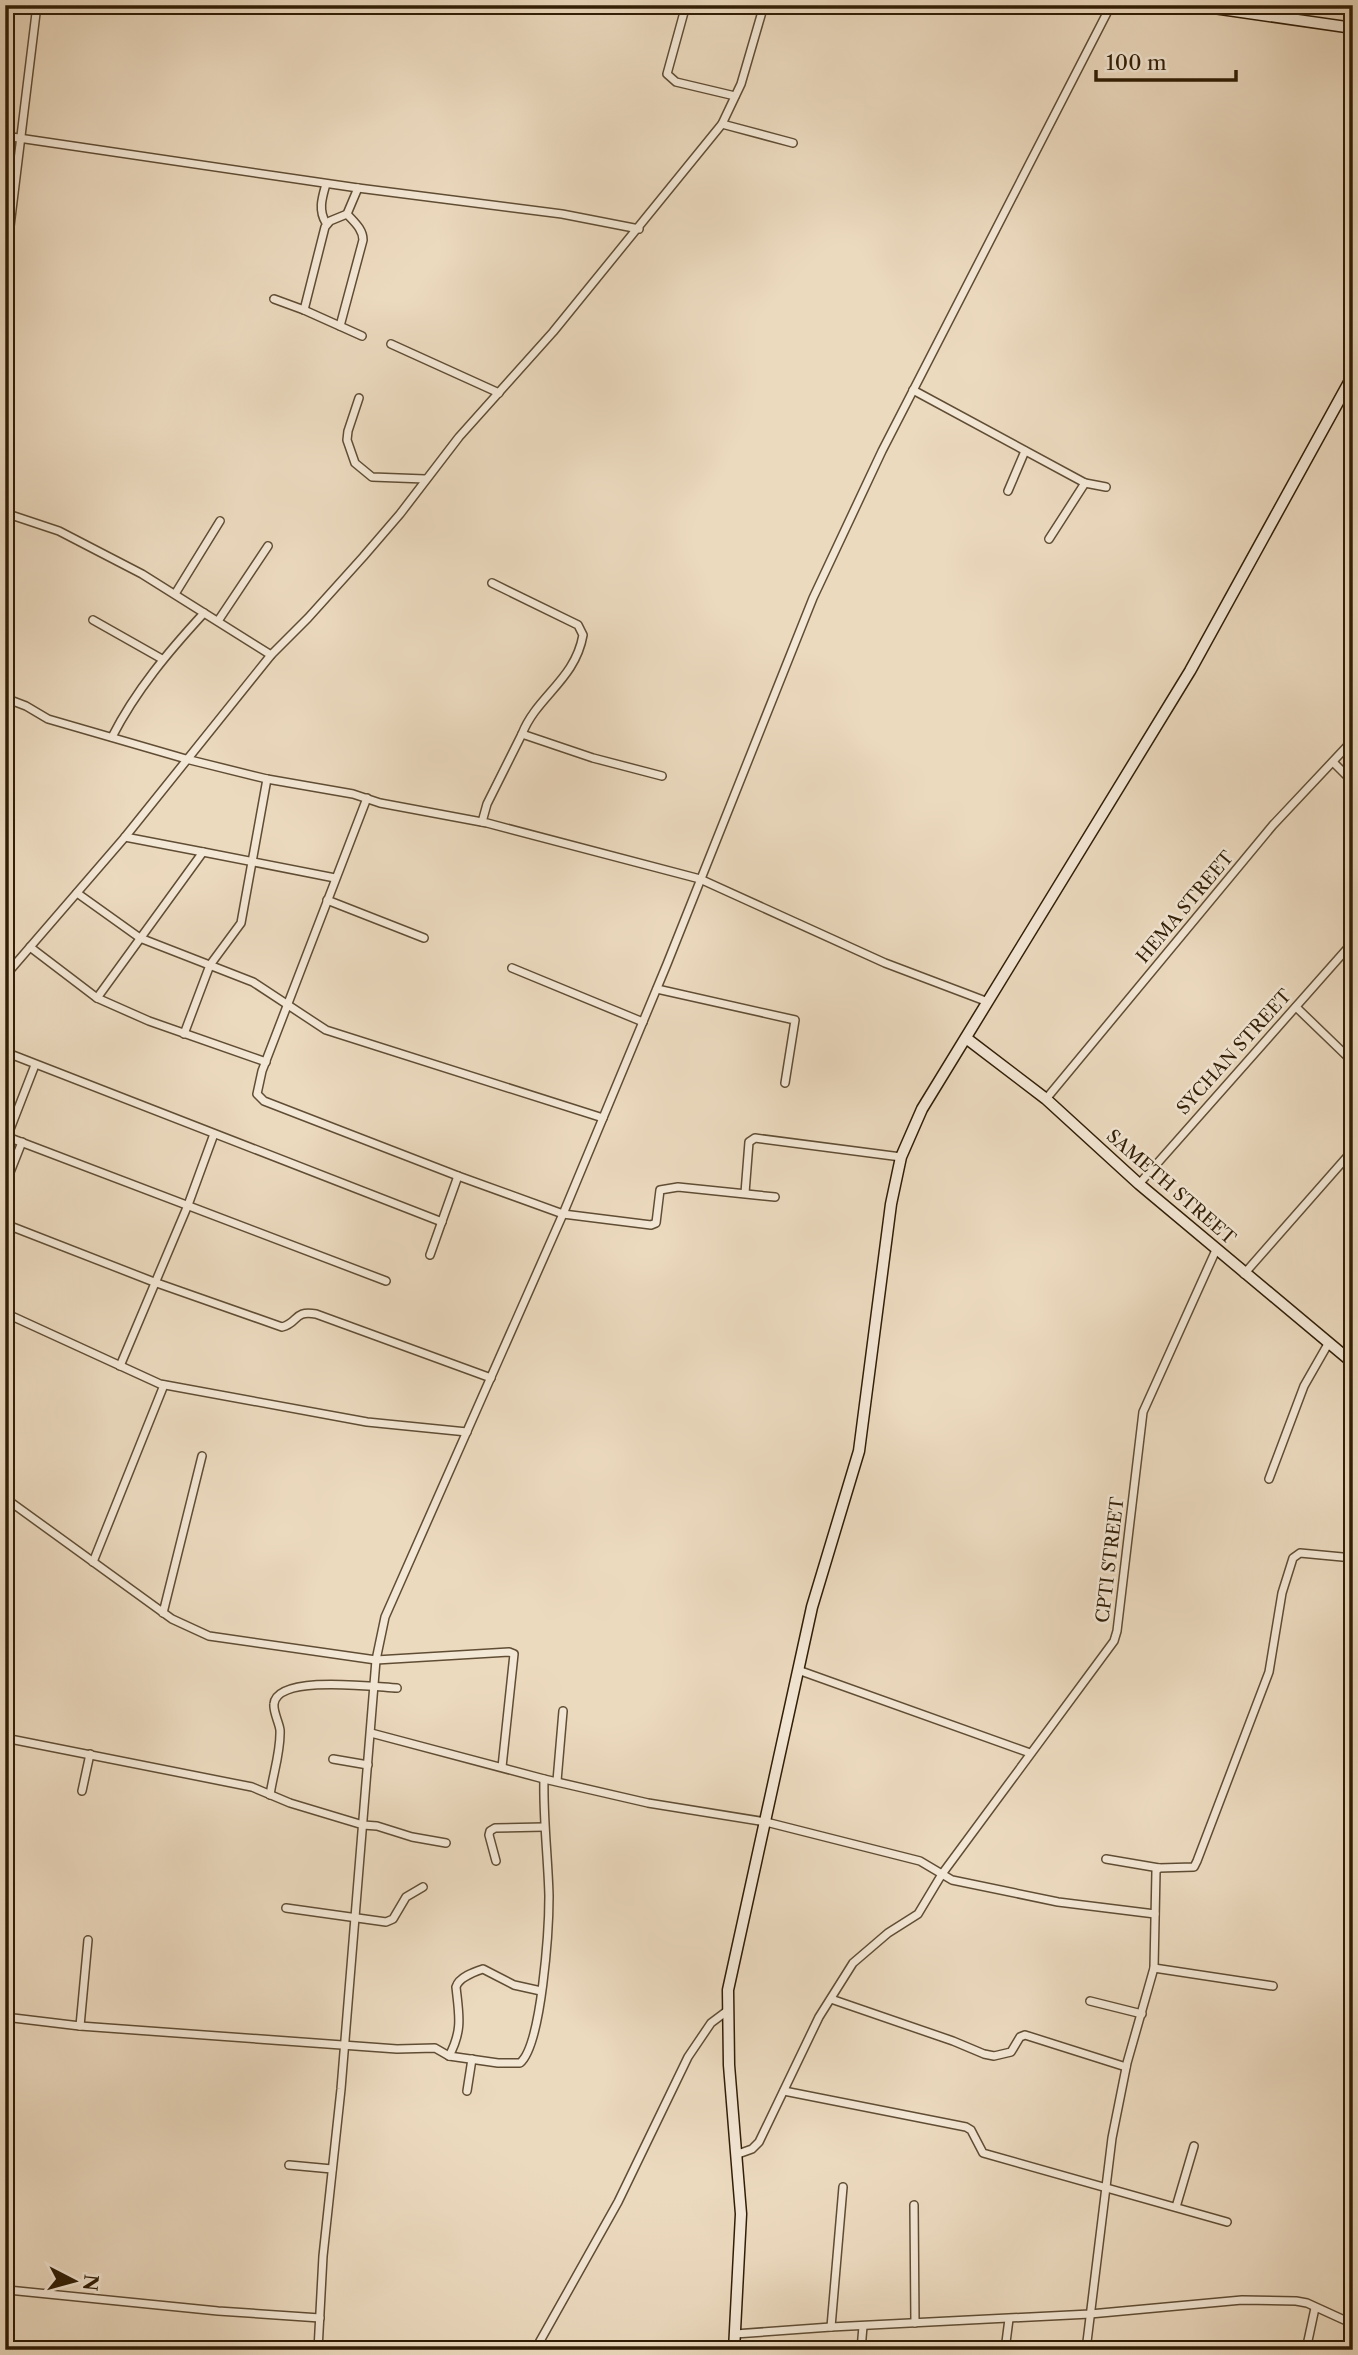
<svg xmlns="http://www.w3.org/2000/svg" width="1358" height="2355" font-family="'Libre Caslon Text',serif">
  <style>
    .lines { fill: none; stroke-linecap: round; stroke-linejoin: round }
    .street-casing { stroke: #604d34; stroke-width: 10 }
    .secondary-casing { stroke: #311e06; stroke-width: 13 }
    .street { stroke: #f3e7d5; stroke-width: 7 }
    .secondary { stroke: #f3e7d5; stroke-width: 10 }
    .labels { text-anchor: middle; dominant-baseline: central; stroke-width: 5; stroke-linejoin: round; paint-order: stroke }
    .street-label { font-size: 18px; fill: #311e06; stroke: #f3e7d5 }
  </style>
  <rect width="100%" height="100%" fill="#ecdabf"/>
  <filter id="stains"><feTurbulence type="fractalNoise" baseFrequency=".00286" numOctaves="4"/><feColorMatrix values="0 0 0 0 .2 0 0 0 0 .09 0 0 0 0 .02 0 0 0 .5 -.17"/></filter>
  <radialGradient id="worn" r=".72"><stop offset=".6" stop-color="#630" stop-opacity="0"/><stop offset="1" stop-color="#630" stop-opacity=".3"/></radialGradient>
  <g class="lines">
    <defs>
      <g id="street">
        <polyline points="686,5 667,74 676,82 735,96"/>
        <polyline points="722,124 793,143"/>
        <polyline points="5,136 358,188 562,214 639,229"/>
        <path d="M326,184C322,198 318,210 326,223"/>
        <polyline points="358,188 347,214 330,221 325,227 304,310 362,336"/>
        <polyline points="5,267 37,5"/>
        <polyline points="274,299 304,310"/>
        <path d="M340,326L363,240C363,229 354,222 347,214"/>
        <polyline points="391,344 499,393"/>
        <polyline points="913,390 1085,483 1106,487"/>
        <polyline points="359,398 348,431 347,440 355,463 372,477 425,479"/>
        <polyline points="1008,491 1025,451"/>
        <polyline points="5,513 59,531 142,574 271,655"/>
        <polyline points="1049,539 1085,483"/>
        <path d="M492,583L578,625L583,635C575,680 537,696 522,734"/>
        <polyline points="175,594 220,521"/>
        <polyline points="93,620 162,659"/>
        <polyline points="218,621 268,546"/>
        <polyline points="5,698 26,706 48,719 186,759 267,779 353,794 380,803 487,823 700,879 885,963 988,1002"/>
        <path d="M112,737C136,690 169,651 204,613"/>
        <polyline points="1333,762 1353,782"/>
        <polyline points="367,798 262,1071 257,1094 264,1101 458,1176"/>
        <polyline points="482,822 487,804 522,734 593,758 662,776"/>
        <polyline points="203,852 335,878"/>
        <polyline points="77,893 140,938 253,982 326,1030 603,1118"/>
        <polyline points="327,900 424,938"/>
        <polyline points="30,947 97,998 149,1021 266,1062"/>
        <polyline points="512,968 643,1022"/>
        <polyline points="5,976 125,837 271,655 308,618 363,557 400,514 459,437 553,332 722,124 741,84 764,5"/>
        <polyline points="657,989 795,1020 785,1083"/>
        <polyline points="97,998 203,852 125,837"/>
        <polyline points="1296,1007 1353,1062"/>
        <polyline points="184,1034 210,965 241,923 267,779"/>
        <polyline points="5,1052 442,1222"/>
        <polyline points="1046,1099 1273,825 1353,740"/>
        <polyline points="5,1136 386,1281"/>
        <polyline points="7,1137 35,1065"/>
        <polyline points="1139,1184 1353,942"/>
        <polyline points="5,1185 22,1142"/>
        <polyline points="745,1193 749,1142 755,1138 901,1157"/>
        <path d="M5,1224L154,1282L282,1327C299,1323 293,1310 316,1314L491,1378"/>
        <polyline points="430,1255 458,1176 563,1214 651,1225 656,1223 660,1190 678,1187 775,1197"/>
        <polyline points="1244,1274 1353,1150"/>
        <polyline points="5,1313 160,1384 367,1422 467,1432"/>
        <polyline points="120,1366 188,1205 214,1134"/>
        <polyline points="1269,1479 1304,1386 1328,1344"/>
        <polyline points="5,1498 172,1619 209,1636 376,1660 509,1652 514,1654 502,1767"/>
        <polyline points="93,1562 164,1385"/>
        <polyline points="163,1613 202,1456"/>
        <polyline points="798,1670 1030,1753"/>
        <polyline points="371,1733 544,1779 648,1803 766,1822 920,1861 952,1880 1058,1902 1155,1914"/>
        <polyline points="5,1738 252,1787 290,1803 363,1825 377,1826 412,1837 446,1843"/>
        <polyline points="333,1759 368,1765"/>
        <polyline points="557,1781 563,1711"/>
        <polyline points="82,1791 90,1754"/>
        <path d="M270,1795C273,1774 281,1751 280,1730C279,1722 273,1712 274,1704C277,1674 375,1687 397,1688"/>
        <polyline points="1106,1859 1159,1868"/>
        <polyline points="496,1861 489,1835 490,1831 495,1828 544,1827"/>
        <polyline points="286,1908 386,1922 393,1919 406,1897 423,1887"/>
        <polyline points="1154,1968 1273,1986"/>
        <polyline points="831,1999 953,2041 984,2054 994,2056 1011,2052 1020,2037 1025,2035 1126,2067"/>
        <polyline points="1090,2001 1142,2014"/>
        <path d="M5,2017L80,2026L397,2049L435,2048L449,2056L498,2063H520C542,2045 549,1927 549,1896C548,1857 543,1818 544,1779"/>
        <polyline points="80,2026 88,1940"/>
        <path d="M449,2056C463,2030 459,2015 456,1987C459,1977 474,1972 483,1969L514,1985L541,1991"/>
        <polyline points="467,2091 472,2059"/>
        <polyline points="784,2091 966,2127 971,2130 983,2153 1227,2222"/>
        <polyline points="738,2154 752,2149 759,2142 819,2017 853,1963 888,1933 918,1914 942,1874 1114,1641 1117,1631 1143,1412 1216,1250"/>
        <polyline points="289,2165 332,2169"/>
        <polyline points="914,2205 915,2323"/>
        <polyline points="1176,2207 1194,2146"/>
        <polyline points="5,2287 8,2290 218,2311 320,2318"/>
        <polyline points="831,2327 843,2187"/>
        <polyline points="735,2334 831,2327 1090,2314 1242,2300 1296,2301 1307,2303 1353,2324"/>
        <polyline points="318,2350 323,2256 341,2089 376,1660 385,1617 563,1214 667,964 813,598 882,451 1111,5"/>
        <polyline points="535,2350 618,2202 688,2057 711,2023 727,2011"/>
        <polyline points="861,2350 863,2326"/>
        <polyline points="1005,2350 1009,2319"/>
        <polyline points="1086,2350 1112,2138 1127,2063 1154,1968 1156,1871 1159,1868 1194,1867 1197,1861 1269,1672 1282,1593 1293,1558 1300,1553 1353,1558"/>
        <polyline points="1306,2350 1315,2308"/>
      </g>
      <g id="secondary">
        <polyline points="1193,5 1353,28"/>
        <polyline points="966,1038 1046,1099 1139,1184 1353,1363"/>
        <polyline points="734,2350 741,2214 729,2065 728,1990 812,1607 859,1451 891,1204 901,1157 922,1109 1190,671 1353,375"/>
      </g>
    </defs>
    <!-- street casing -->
    <use href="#street" class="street-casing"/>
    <!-- secondary casing -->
    <use href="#secondary" class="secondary-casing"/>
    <!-- street -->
    <use href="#street" class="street"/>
    <!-- secondary -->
    <use href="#secondary" class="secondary"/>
  </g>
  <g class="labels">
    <!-- street labels -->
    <g class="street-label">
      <text transform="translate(1185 907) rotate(-50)">HEMA STREET</text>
      <text transform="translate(1234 1052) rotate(-48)">SYCHAN STREET</text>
      <text transform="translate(1171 1187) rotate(41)">SAMETH STREET</text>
      <text transform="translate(1110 1560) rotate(-83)">CPTI STREET</text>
    </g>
  </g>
  <!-- margin -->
  <rect width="1358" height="2355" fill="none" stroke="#ecdabf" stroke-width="28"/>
  <rect x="7" y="7" width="1344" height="2341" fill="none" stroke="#311e06" stroke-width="3.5"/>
  <rect x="14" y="14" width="1330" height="2327" fill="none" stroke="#311e06" stroke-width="2"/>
  <!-- north arrow -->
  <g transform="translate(74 2281) rotate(96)" stroke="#f3e7d5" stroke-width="5" paint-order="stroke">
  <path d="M0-5L12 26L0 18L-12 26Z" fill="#311e06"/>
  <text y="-10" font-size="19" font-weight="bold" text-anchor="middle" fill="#311e06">N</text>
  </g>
  <!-- scale -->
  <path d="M1096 70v10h140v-10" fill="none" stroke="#311e06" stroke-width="3.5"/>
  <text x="1106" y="70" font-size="21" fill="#311e06" stroke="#f3e7d5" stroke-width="5" paint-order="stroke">100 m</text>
  <rect width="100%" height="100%" filter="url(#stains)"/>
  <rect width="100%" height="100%" fill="url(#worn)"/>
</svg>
